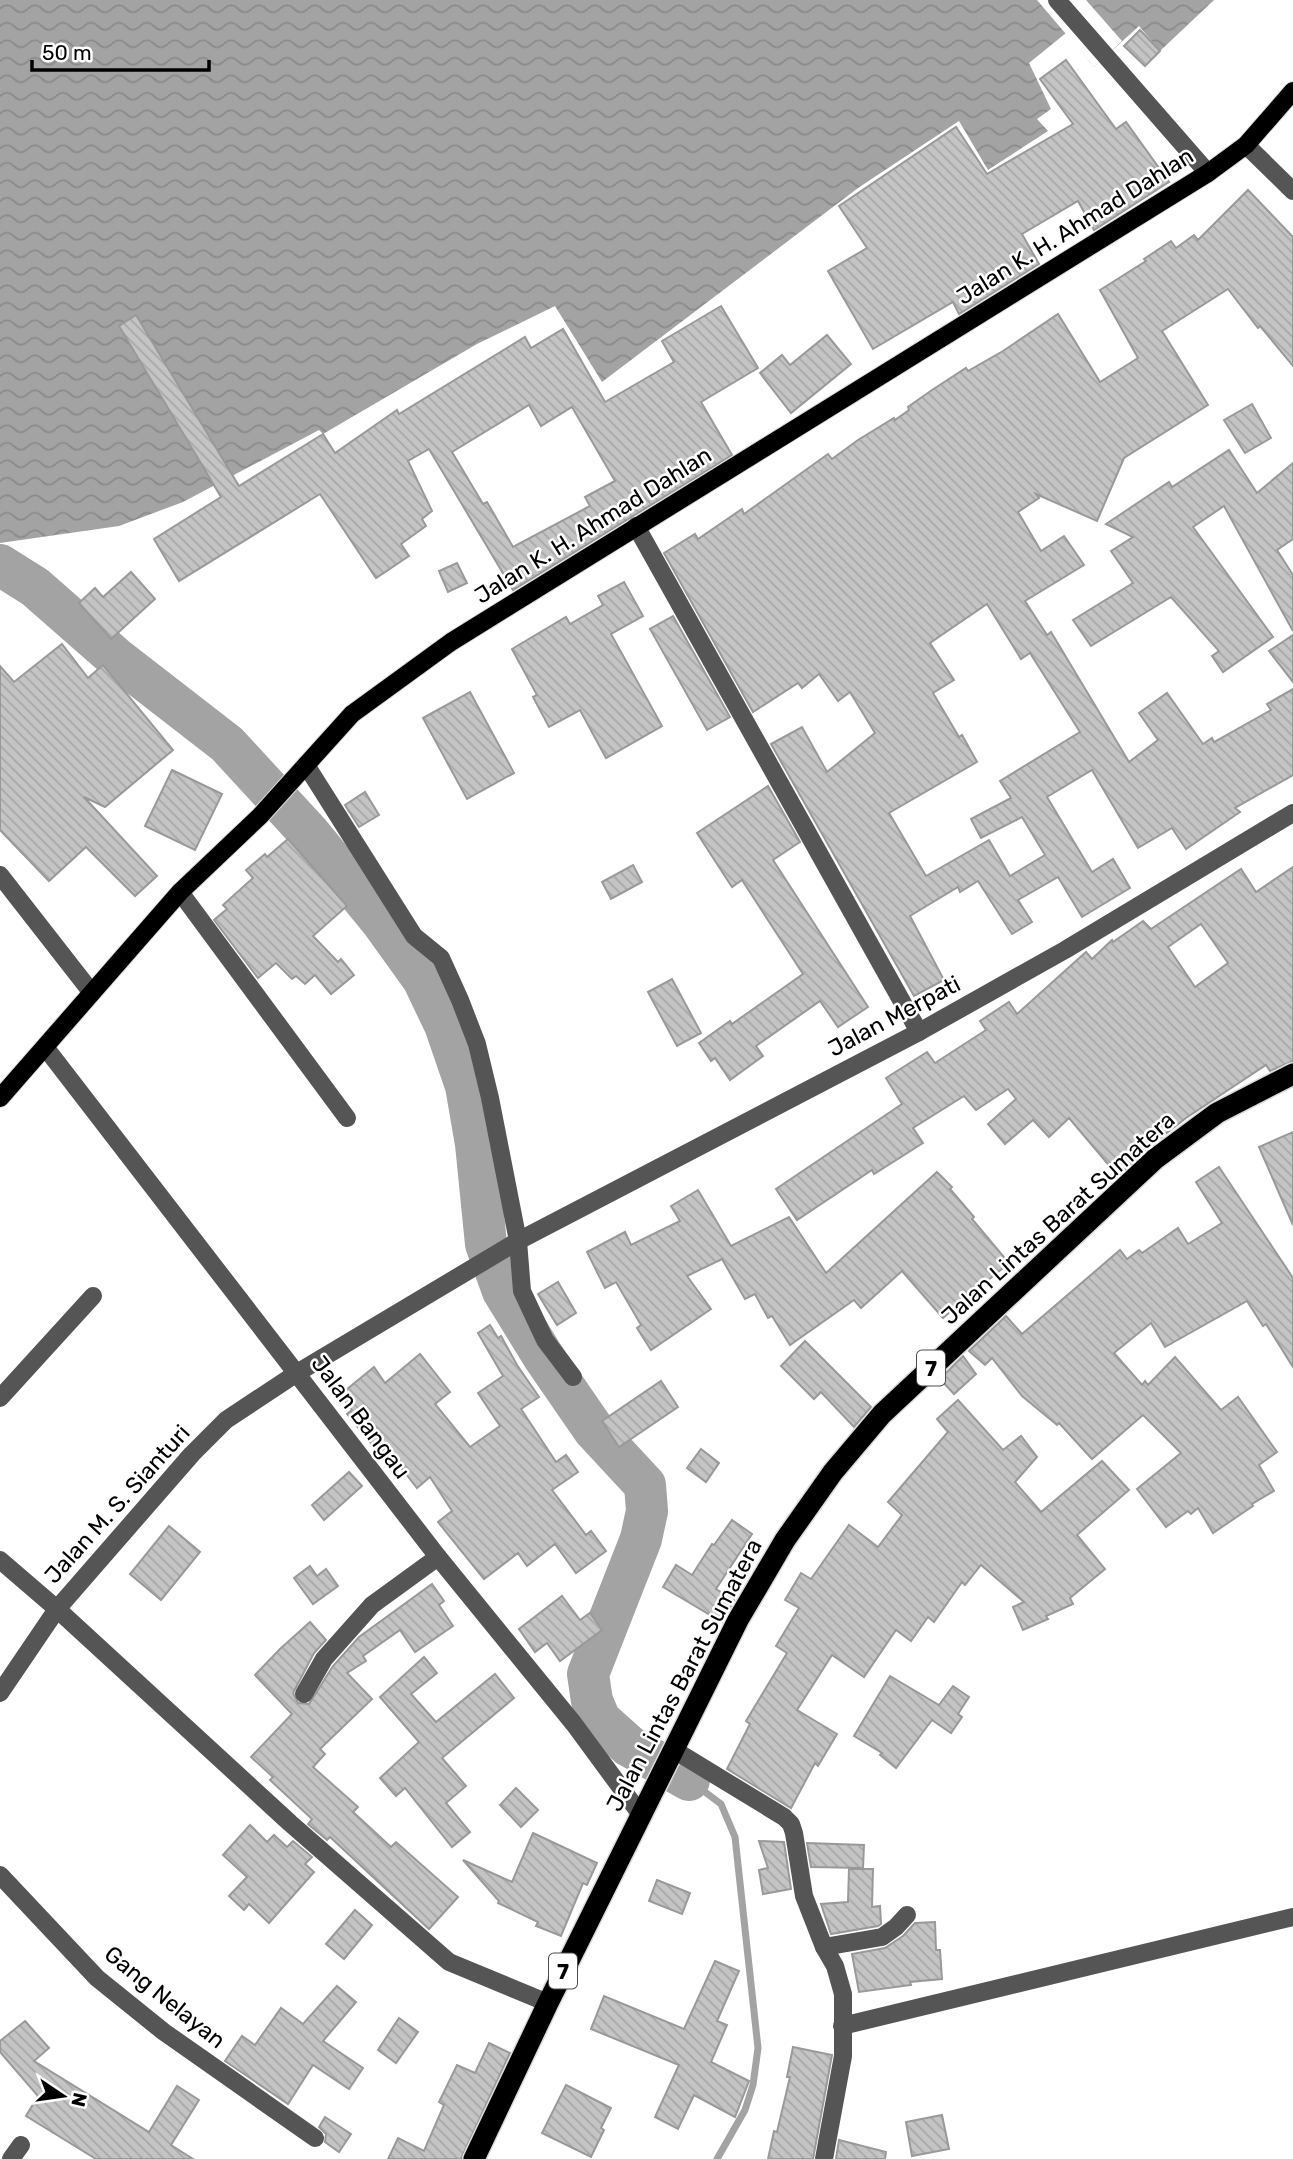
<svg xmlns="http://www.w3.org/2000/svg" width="1293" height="2159" font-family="Rubik,sans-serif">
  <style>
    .water { fill: url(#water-waves) }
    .pier { fill: #fff }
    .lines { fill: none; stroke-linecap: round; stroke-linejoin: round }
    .stream { stroke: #a3a3a3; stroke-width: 7 }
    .river { stroke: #a3a3a3; stroke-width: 42 }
    .building { fill: url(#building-back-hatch); stroke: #999; stroke-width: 2; fill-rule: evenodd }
    .major-casing { stroke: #dbdbdb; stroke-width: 20 }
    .highway-casing { stroke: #dbdbdb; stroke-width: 24 }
    .minor { stroke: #555; stroke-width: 18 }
    .major { stroke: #000; stroke-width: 18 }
    .highway { stroke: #000; stroke-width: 21 }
    .labels { text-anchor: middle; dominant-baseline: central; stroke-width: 5; stroke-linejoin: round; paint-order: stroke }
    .shield { fill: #fff; stroke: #4c4c4c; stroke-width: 2 }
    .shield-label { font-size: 21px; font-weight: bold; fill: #000 }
    .street-label { font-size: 23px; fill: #000; stroke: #fff }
  </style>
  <defs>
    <pattern id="water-waves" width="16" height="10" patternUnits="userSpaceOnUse" patternTransform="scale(1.75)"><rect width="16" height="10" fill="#a3a3a3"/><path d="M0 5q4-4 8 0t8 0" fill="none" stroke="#8b8b8b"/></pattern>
    <pattern id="building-back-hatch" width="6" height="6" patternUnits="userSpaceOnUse" patternTransform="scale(1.75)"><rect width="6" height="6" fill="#c4c4c4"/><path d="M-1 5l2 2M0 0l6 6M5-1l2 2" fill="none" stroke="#a7a7a7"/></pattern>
  </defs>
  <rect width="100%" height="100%" fill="#fff"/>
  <!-- water -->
  <polygon class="water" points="0,0 1214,0 1160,51 1139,26 1094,67 1066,33 1029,63 1051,109 1037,119 1048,131 988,170 959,121 858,188 602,382 555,306 477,344 323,434 319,430 183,502 119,526 0,543"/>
  <!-- pier -->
  <polygon class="pier" points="1037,0 1086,0 1122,41 1094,67"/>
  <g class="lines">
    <!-- stream -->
    <polyline class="stream" points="689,1780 721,1804 735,1837 758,2048 753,2085 745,2110 717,2159"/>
    <!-- river -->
    <polyline class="river" points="0,565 35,587 116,658 227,744 310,834 382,922 423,979 445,1025 466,1086 476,1144 486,1244 503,1291 543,1356 594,1430 645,1485 647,1511 641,1539 588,1674 592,1701 600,1720 629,1746 689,1780"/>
  </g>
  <!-- building -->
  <g class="building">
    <polygon points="1140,30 1160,51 1145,66 1124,46"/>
    <polygon points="1066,60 1116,129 1126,122 1169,182 1094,230 1078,201 1022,234 1039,264 959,314 953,302 873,349 828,271 867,248 839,206 956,127 987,174 1073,124 1040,79"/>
    <path d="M1248,190L1293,237V366L1260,326L1258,328L1228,289L1162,331L1208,405L1124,458L1097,521L1036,494L1039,498L1018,512L1041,551L1064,536L1084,565L1025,601L1047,635L1051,632L1129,762L1158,740L1139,713L1167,693L1203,744L1212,738L1214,742L1271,710L1267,704L1293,689V775L1235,808L1240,812L1186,849L1172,828L1138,848L1092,770L1047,797L1092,872L1113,859L1130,888L1082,917L1058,877L1018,900L1032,922L1012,934L978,881L960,892L958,887L910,916L944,980L914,996L771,744L802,727L827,772L875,733L850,692L838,701L819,674L802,688L798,683L753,712L664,553L695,534L698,539L742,509L744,514L828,454L832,459L858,440L894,418L895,420L909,410L908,407L932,390L966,368L968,371L1003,351L1058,314L1100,382L1138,358L1100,290L1146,261L1144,259L1171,241L1176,248L1194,235L1198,240ZM987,604L1021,659L1030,653L1080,732L1000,781L1011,798L971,819L981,838L1022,817L1045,855L1010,876L989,840L926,876L889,813L977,762L962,735L959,737L933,693L954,680L930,643Z"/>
    <path d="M721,306L758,368L701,402L732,455L513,590L429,449L408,461L432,511L422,519L426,526L401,544L409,556L376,578L320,494L179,581L154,539L221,497L119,326L136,315L239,486L323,434L335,453L397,410L399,414L525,337L531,348L563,329L605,402L674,362L662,341ZM529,405L541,426L572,407L615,481L585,497L590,506L513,547L487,502L483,504L452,452Z"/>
    <polygon points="827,335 851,364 791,413 760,373 782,355 790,365"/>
    <polygon points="1252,404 1271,438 1245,453 1224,420"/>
    <polygon points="1229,450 1257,493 1293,463 1293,539 1277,550 1293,575 1293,631 1224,506 1193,527 1273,637 1223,672 1212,656 1219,651 1171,597 1091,646 1073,620 1133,583 1111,551 1133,537 1106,524 1169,482 1172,487"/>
    <polygon points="457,563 467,583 448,592 439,571"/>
    <polygon points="131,572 155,599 111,639 79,603 95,588 103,597"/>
    <polygon points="624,582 643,616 611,634 662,726 606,758 580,710 549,727 533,697 537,695 512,649 566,617 570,624 603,605 598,596"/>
    <polygon points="673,616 730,717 707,730 650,629"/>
    <polygon points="1293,635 1293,682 1269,651"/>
    <polygon points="62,644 88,678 103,665 173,750 105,807 84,797 157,876 135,896 86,847 49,881 0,830 0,666 14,682"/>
    <polygon points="470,692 514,773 467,799 423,718"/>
    <polygon points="172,770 222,794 195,850 145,826"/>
    <polygon points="768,786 800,842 773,860 868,1007 838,1027 820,1001 756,1046 763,1056 730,1080 715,1058 711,1061 699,1043 730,1021 732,1024 803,974 742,880 732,887 697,833"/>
    <polygon points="365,792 379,815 359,827 345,805"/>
    <polygon points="288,839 347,906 313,936 338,962 341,959 354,975 331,994 315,975 305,984 296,976 292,979 276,963 258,978 214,920 227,909 223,905 253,878 246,870 265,854 267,857"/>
    <polygon points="633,865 642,882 611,899 602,882"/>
    <path d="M1293,867V1061L1270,1071L1266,1065L1186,1118L1146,1149L1118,1176L1069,1118L1049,1137L1033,1120L1005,1144L988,1124L1016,1099L1008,1089L976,1110L964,1096L913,1128L923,1143L874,1174L872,1170L797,1220L776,1189L902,1104L886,1078L927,1052L935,1063L986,1030L980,1021L1009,1002L1017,1014L1086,952L1092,959L1112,940L1113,942L1143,921L1151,929L1241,869L1256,892ZM1201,924L1228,963L1195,987L1168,947Z"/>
    <polygon points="672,979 701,1033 677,1046 648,992"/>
    <polygon points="1293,1132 1293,1225 1259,1147"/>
    <polygon points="1219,1167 1293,1278 1293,1367 1266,1324 1263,1326 1247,1301 1165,1347 1151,1323 1114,1353 1142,1385 1145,1381 1148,1385 1175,1357 1221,1410 1238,1397 1277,1452 1259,1465 1274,1491 1252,1504 1253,1506 1213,1533 1198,1508 1191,1514 1188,1511 1166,1527 1137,1489 1181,1453 1143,1415 1092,1459 1059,1423 1057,1425 1022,1396 992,1358 985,1365 969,1351 1006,1316 1022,1334 1120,1250 1127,1259 1139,1250 1142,1253 1178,1228 1188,1244 1222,1223 1196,1182"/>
    <polygon points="937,1172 952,1187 950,1189 974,1217 972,1219 1009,1263 986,1282 985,1281 943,1318 902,1271 861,1308 854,1300 790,1345 772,1316 768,1318 755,1294 745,1299 722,1259 687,1276 711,1309 651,1350 637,1328 641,1325 616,1282 605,1288 587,1252 625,1232 631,1245 680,1221 671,1206 698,1190 731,1246 789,1217 826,1273"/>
    <polygon points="558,1282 576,1313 557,1325 538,1294"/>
    <polygon points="490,1325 498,1338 501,1336 517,1365 539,1397 521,1409 556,1462 566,1455 578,1472 552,1490 586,1535 591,1531 606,1551 576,1573 555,1544 527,1566 518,1553 484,1579 438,1522 452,1511 430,1477 417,1488 388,1451 381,1456 347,1414 352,1410 340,1395 374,1367 385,1383 420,1354 450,1392 435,1404 470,1447 500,1426 478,1393 503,1376 478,1333"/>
    <polygon points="805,1341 871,1407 854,1427 821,1392 814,1399 781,1366"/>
    <polygon points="963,1356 976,1374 954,1394 940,1379"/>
    <polygon points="661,1381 678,1407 619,1447 602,1421"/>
    <polygon points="958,1400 1003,1450 1021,1436 1037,1457 1015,1482 1041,1512 1102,1461 1129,1490 1077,1535 1105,1569 1070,1598 1073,1604 1046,1616 1048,1619 1023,1630 1013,1607 1024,1602 981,1565 965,1585 962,1582 934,1622 928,1617 911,1641 896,1630 864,1677 832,1655 797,1710 837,1734 818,1766 815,1763 791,1808 727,1769 750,1724 746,1721 787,1653 776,1646 799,1608 785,1600 801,1573 811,1579 849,1525 878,1547 902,1515 888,1502 948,1432 937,1419"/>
    <polygon points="701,1449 719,1463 706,1482 687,1468"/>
    <polygon points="349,1472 362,1486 324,1520 312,1505"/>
    <polygon points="732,1520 752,1534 716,1589 734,1600 722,1622 663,1587 676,1565 692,1575 712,1544 714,1545"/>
    <polygon points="169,1526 200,1552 161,1600 130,1574"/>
    <polygon points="310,1566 317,1576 326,1569 338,1586 313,1604 294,1578"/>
    <polygon points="432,1584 444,1601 439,1605 453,1626 415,1652 400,1630 363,1656 366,1661 347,1673 372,1699 320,1749 325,1754 313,1767 358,1807 353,1812 391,1847 396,1842 458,1897 429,1929 330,1837 327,1840 308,1824 312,1819 270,1780 273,1777 251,1757 292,1714 255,1675 280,1649 310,1622 326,1640 314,1653 293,1693 298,1703 309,1704 333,1666 359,1637"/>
    <polygon points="562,1596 580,1620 590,1613 602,1630 560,1661 547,1643 535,1652 519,1629"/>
    <polygon points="424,1657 437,1673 411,1694 436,1722 495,1674 514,1698 442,1758 466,1786 446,1803 470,1832 452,1847 405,1788 396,1796 380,1778 419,1742 380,1697"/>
    <polygon points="890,1676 939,1705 953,1686 969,1697 958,1714 962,1717 951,1733 932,1720 896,1768 880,1755 882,1753 854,1736"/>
    <polygon points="516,1788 538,1810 521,1827 500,1805"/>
    <polygon points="250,1825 267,1842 274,1835 287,1847 293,1841 312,1857 305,1864 314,1872 269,1923 249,1904 244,1910 229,1896 247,1877 223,1855"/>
    <polygon points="533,1833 597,1863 587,1885 583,1883 561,1936 536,1926 538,1922 498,1903 499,1901 463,1860 512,1882"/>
    <polygon points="759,1841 784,1842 791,1889 763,1894 759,1870 768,1868"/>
    <polygon points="807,1843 864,1845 863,1868 811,1867"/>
    <polygon points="849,1869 873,1869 872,1907 880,1906 881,1924 878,1926 831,1934 821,1904 848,1902"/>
    <polygon points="657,1880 690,1893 682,1914 649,1901"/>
    <polygon points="355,1910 372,1925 344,1959 326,1944"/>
    <polygon points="935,1922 936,1950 940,1950 942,1979 910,1982 911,1985 859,1992 852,1954 885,1948 903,1936 915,1923"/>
    <polygon points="715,1961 739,1971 717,2021 727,2025 711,2062 749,2081 735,2117 694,2095 678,2129 655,2117 679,2065 591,2029 604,1996 684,2029"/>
    <polygon points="337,1986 356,2002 323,2041 363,2068 349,2089 313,2065 288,2104 225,2061 242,2036 255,2045 281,2008 303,2024"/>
    <polygon points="399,2018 418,2032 396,2063 378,2050"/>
    <polygon points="25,2021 49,2048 34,2061 149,2132 177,2086 199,2100 171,2145 193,2159 96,2159 26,2116 38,2096 0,2052 0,2041"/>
    <polygon points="489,2043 510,2053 461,2159 388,2159 398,2138 424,2151 444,2105 439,2102 457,2065 475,2073"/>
    <polygon points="793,2047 832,2055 813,2159 768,2159 774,2131 777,2132 790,2077 787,2077"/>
    <polygon points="566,2085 611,2108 601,2128 604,2130 591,2157 542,2133"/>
    <polygon points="942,2115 949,2149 912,2156 906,2122"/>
    <polygon points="325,2117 351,2134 339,2152 325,2142 326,2134 319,2127"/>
    <polygon points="839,2140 886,2152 885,2159 836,2159"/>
  </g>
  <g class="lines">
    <defs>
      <polyline id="major" points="0,1098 180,892 260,816 352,714 451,642 1208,173 1246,145 1293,91"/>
      <polyline id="highway" points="474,2159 548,2003 738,1620 785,1540 833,1472 882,1414 1155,1159 1217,1113 1293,1074"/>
    </defs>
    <!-- major casing -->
    <use href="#major" class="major-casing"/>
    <!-- highway casing -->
    <use href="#highway" class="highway-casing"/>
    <!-- minor -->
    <g class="minor">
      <polyline points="1057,0 1208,173"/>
      <polyline points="1246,145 1293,191"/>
      <polyline points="636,526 919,1032"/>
      <polyline points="306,765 414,936 441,958 460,1000 477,1044 490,1098 518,1241 522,1291 545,1340 573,1377"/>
      <polyline points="0,875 92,993"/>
      <polyline points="180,892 347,1118"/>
      <polyline points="45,1047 438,1557 574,1724 641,1815"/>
      <polyline points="0,1398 93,1296"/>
      <polyline points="0,1560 57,1609 290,1823 449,1962 548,2003"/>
      <polyline points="0,1693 57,1609 192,1454 226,1420 297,1373 518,1241 919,1032 1065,950 1293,813"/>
      <polyline points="304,1694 324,1659 372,1605 438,1557"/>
      <polyline points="674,1750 784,1817 791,1824 794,1833 804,1896 824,1947 835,1966 843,1994 843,2056 824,2159"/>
      <polyline points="0,1875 97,1978 164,2032 315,2138"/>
      <polyline points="824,1947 882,1937 896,1927 907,1915"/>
      <polyline points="842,2026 1293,1917"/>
      <polyline points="11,2159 21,2145"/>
    </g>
    <!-- major -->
    <use href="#major" class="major"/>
    <!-- highway -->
    <use href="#highway" class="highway"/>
  </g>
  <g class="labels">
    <!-- shield labels -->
    <g class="shield">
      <rect x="917" y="1350.5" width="28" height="35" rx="5"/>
      <rect x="549" y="1953.5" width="28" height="35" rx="5"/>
    </g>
    <g class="shield-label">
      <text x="931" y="1368">7</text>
      <text x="563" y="1971">7</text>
    </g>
    <!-- street labels -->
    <g class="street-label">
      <text transform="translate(1075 226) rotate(-32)">Jalan K. H. Ahmad Dahlan</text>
      <text transform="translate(593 525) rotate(-32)">Jalan K. H. Ahmad Dahlan</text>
      <text transform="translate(894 1016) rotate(-28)">Jalan Merpati</text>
      <text transform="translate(1058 1218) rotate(-42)">Jalan Lintas Barat Sumatera</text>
      <text transform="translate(361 1417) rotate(53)">Jalan Bangau</text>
      <text transform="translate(117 1504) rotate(-48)">Jalan M. S. Sianturi</text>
      <text transform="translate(684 1675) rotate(-62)">Jalan Lintas Barat Sumatera</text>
      <text transform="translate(165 1997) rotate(39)">Gang Nelayan</text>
    </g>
  </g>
  <!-- north arrow -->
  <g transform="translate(63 2096) rotate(103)" stroke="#ffffff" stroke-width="5" paint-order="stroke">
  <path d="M0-5L12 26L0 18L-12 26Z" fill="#000000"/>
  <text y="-10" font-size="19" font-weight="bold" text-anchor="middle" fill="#000000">N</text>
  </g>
  <!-- scale -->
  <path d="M32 60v10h177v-10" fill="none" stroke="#000000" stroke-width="3.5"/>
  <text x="42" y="60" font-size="21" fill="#000000" stroke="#ffffff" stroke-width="5" paint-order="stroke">50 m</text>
</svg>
